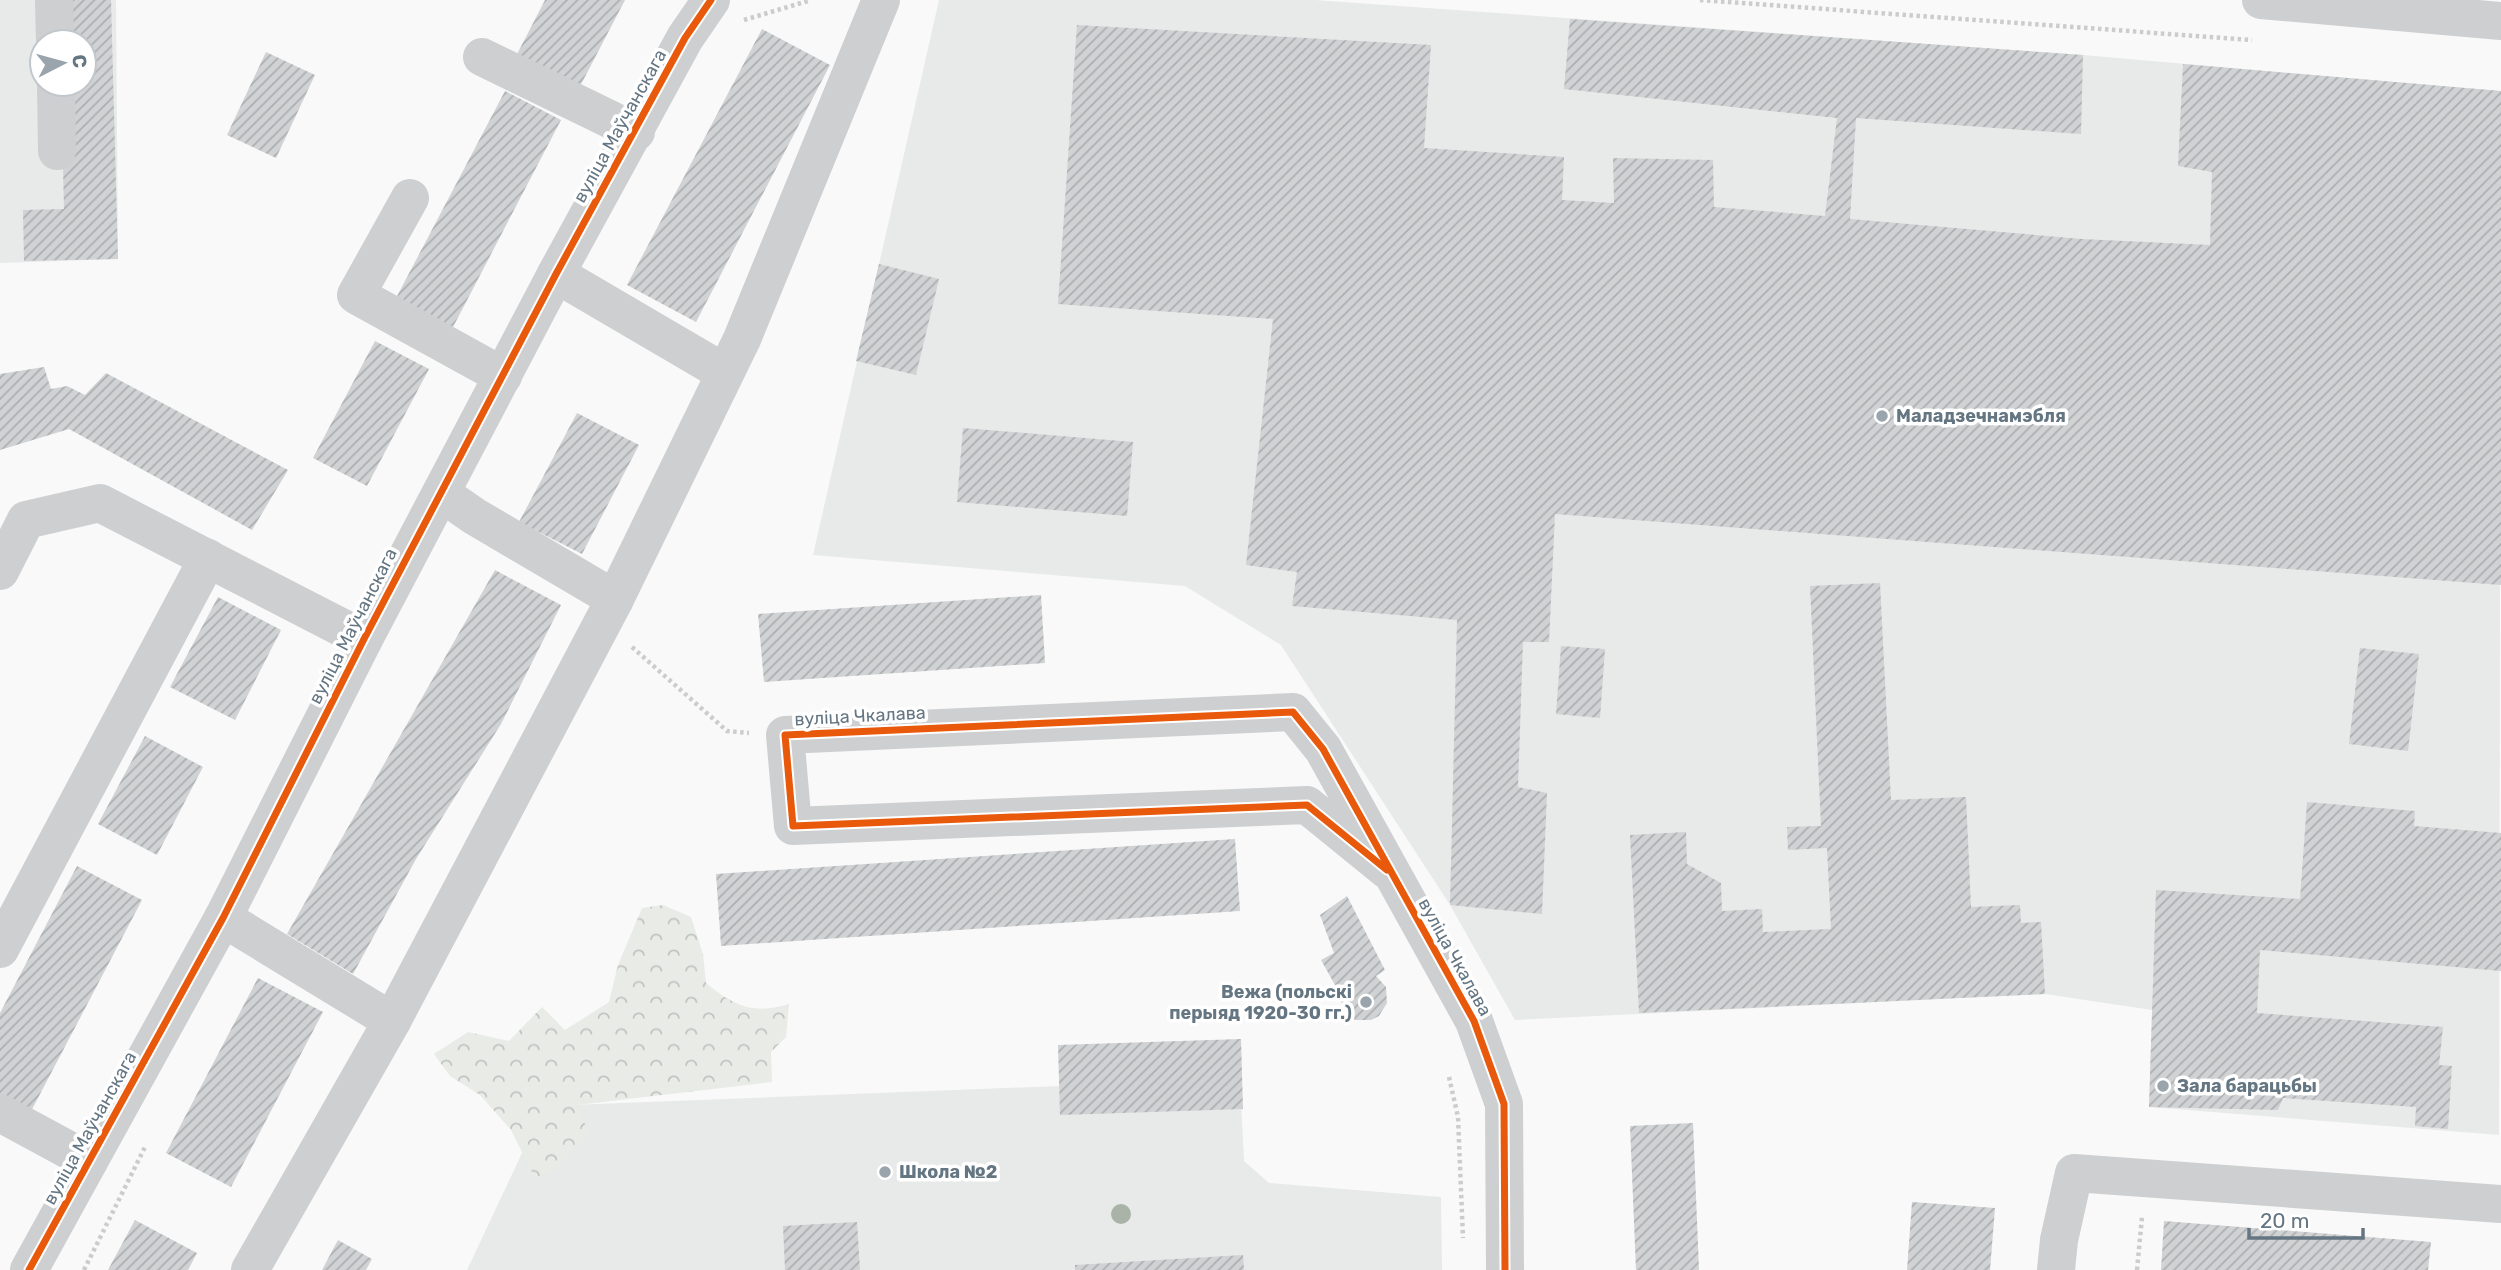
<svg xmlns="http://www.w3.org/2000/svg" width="2501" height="1270" font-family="Rubik,sans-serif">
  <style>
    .built { fill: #e8e9e9; fill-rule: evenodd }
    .forest { fill: url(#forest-crowns) }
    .building { fill: url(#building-hatch) }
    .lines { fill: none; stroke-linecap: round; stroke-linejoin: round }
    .path { stroke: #cbcccd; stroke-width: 4.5; stroke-dasharray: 3.5 3.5; stroke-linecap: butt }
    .minor { stroke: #cecfd0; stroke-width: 38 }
    .cycleway-casing { stroke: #fff; stroke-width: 11 }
    .cycleway { stroke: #e8590c; stroke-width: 7 }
    .tree { fill: #a9b3a7 }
    .poi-dot { fill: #99a4ac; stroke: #fff; stroke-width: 2.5 }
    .labels { text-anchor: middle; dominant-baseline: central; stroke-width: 7; stroke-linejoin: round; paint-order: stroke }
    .street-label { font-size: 18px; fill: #657683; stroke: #fff }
    .poi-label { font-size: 18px; font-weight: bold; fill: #657683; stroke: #fff; text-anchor: start }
  </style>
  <defs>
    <pattern id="forest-crowns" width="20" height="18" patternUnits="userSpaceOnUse" patternTransform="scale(1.75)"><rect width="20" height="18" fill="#e8ebe6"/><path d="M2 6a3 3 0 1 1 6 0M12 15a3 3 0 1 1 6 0" fill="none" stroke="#c0c3c0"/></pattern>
    <pattern id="building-hatch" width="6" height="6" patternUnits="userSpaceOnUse" patternTransform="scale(1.75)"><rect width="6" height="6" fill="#d0d2d3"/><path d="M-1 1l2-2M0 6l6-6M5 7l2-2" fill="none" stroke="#acafb1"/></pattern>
  </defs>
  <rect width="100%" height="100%" fill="#f9f9f9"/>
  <!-- built -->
  <g class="built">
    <path d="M0,0H116L118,259L0,263ZM42,42H84V84H42Z"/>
    <polygon points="939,0 1315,0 2083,55 2501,91 2499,1135 2149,1107 2152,1010 2045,994 1515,1020 1450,905 1281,645 1185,586 813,555"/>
    <polygon points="1240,1079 1244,1161 1269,1183 1441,1197 1442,1270 467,1270 544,1106"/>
  </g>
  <!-- forest -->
  <path class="forest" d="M663,905L691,917L703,954L706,983C734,1006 752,1015 789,1004L786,1037L771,1052L772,1082L577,1105L589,1133L555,1171L535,1178L511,1130L480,1095L450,1076L434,1054L468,1032L509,1041L542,1007L565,1030L609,1002L618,965L642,908Z"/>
  <!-- building -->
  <g class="building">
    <polygon points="59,0 111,0 118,259 24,261 23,210 64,209 61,84 84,84 84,42 60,42"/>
    <polygon points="545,0 625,0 576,94 513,62"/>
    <polygon points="1570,19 2083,55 2081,134 1856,118 1850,219 2082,239 2210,245 2212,172 2178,166 2183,64 2501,91 2501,585 1555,514 1549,642 1523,642 1518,787 1547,793 1542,914 1450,905 1457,620 1292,606 1297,572 1246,565 1273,319 1058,304 1077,25 1431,45 1424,148 1564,157 1562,200 1614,203 1613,158 1713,160 1714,207 1825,216 1837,118 1564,89"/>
    <polygon points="762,29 830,65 696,322 627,285"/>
    <polygon points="266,52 315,75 276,158 227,135"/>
    <polygon points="505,91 561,120 452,329 395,300"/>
    <polygon points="879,264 939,279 916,375 856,361"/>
    <polygon points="375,341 429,369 367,486 313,458"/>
    <polygon points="44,367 51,389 67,386 85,395 106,373 288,470 252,530 69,429 0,450 0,374"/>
    <polygon points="577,413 639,445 582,554 519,522"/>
    <polygon points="963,428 1133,442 1127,516 957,502"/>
    <polygon points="495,570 561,605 501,724 416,859 353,974 287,934"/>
    <polygon points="1880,583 1891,800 1966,797 1971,907 2020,905 2021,923 2041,922 2045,994 1639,1013 1630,835 1686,832 1687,864 1721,883 1722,911 1762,909 1763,932 1831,929 1827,848 1788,850 1787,827 1821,826 1810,586"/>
    <polygon points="1041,595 1045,663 764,682 758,614"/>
    <polygon points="218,597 281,630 235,720 170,687"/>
    <polygon points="1561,646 1605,649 1600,718 1556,714"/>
    <polygon points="2360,648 2419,654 2408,751 2349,744"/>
    <polygon points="145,736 203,767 157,855 98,824"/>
    <polygon points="2307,802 2415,811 2414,826 2501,833 2501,971 2260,950 2257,1013 2443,1027 2439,1065 2452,1066 2448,1129 2415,1126 2416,1107 2283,1098 2278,1110 2149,1107 2156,890 2300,899"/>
    <polygon points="1235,839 1240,911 721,946 716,874"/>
    <polygon points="77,866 142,900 29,1115 0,1100 0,1013"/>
    <polygon points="1347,896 1385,970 1376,976 1386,987 1387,1003 1379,1016 1371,1020 1355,1020 1343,1009 1340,994 1321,960 1334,953 1320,915"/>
    <polygon points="258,978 323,1012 231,1187 166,1153"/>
    <polygon points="1241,1039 1243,1109 1060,1115 1058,1045"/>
    <polygon points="1693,1123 1699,1270 1636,1270 1630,1126"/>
    <polygon points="1912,1202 1995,1208 1990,1270 1907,1270"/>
    <polygon points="135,1220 197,1253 188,1270 108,1270"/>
    <polygon points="2164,1221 2431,1242 2428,1270 2161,1270"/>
    <polygon points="857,1222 860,1270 785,1270 783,1226"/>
    <polygon points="338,1240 372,1259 366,1270 322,1270"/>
    <polygon points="1243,1255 1244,1270 1075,1270 1075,1265"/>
  </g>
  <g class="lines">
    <!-- path -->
    <g class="path">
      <polyline points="1700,0 2252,40"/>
      <polyline points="744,20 811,0"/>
      <polyline points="632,647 727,731 749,733"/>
      <polyline points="1449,1077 1458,1117 1463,1238"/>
      <polyline points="84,1270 146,1145"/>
      <polyline points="2137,1270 2142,1217"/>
    </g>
    <!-- minor -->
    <g class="minor">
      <polyline points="54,0 55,42"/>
      <polyline points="2261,0 2501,21"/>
      <polyline points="482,57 636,132"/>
      <polyline points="56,84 57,151"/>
      <polyline points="410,198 356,295 503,376"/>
      <polyline points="556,274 725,373"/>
      <polyline points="441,493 474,516 615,599 742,339 881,0"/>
      <polyline points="0,571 26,520 100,503 364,639"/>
      <polyline points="1387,870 1307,805 793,826 785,735 1293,712 1323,749 1474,1021 1504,1104 1505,1270"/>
      <polyline points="223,918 392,1021 615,599"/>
      <polyline points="0,949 208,558"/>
      <polyline points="0,1113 89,1161"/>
      <polyline points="29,1270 223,918 364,639 556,274 685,38 711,0"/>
      <polyline points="250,1270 392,1021"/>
      <polyline points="2056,1270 2059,1240 2074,1173 2501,1204"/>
    </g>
    <defs>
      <g id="cycleway">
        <polyline points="1387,870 1307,805 793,826 785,735 1293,712 1323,749 1474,1021 1504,1104 1505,1270"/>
        <polyline points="29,1270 223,918 364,639 556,274 685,38 711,0"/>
      </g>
    </defs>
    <!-- cycleway casing -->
    <use href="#cycleway" class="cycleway-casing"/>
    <!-- cycleway -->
    <use href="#cycleway" class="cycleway"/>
  </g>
  <!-- trees -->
  <circle class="tree" cx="1121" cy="1214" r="10"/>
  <!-- markers -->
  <g class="poi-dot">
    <circle cx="1882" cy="416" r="7"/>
    <circle cx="1366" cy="1002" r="7"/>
    <circle cx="2163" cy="1086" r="7"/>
    <circle cx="885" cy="1172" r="7"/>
  </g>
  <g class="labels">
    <!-- street labels -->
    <g class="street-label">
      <text transform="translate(620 126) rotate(-61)">вуліца Маўчанскага</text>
      <text transform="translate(353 626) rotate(-63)">вуліца Маўчанскага</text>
      <text transform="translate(860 716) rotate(-3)">вуліца Чкалава</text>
      <text transform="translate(1455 957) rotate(61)">вуліца Чкалава</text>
      <text transform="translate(90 1128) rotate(-61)">вуліца Маўчанскага</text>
    </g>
    <!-- poi labels -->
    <g class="poi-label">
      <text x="1896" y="416">Маладзечнамэбля</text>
      <text x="1352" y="992" text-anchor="end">Вежа (польскі<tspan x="1352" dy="21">перыяд 1920-30 гг.)</tspan></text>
      <text x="2177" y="1086">Зала барацьбы</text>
      <text x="899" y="1172">Школа №2</text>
    </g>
  </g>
  <!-- north arrow -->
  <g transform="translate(63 63) rotate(84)"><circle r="33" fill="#ffffff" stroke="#c1c8cd" stroke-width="2"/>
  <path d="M0-5L12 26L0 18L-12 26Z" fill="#99a4ac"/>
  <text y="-10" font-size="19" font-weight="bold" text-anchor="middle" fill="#657683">С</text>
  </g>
  <!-- scale -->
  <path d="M2249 1228v10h114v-10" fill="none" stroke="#657683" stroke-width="3.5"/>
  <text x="2260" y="1228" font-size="21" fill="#657683" stroke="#ffffff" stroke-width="5" paint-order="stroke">20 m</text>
</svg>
